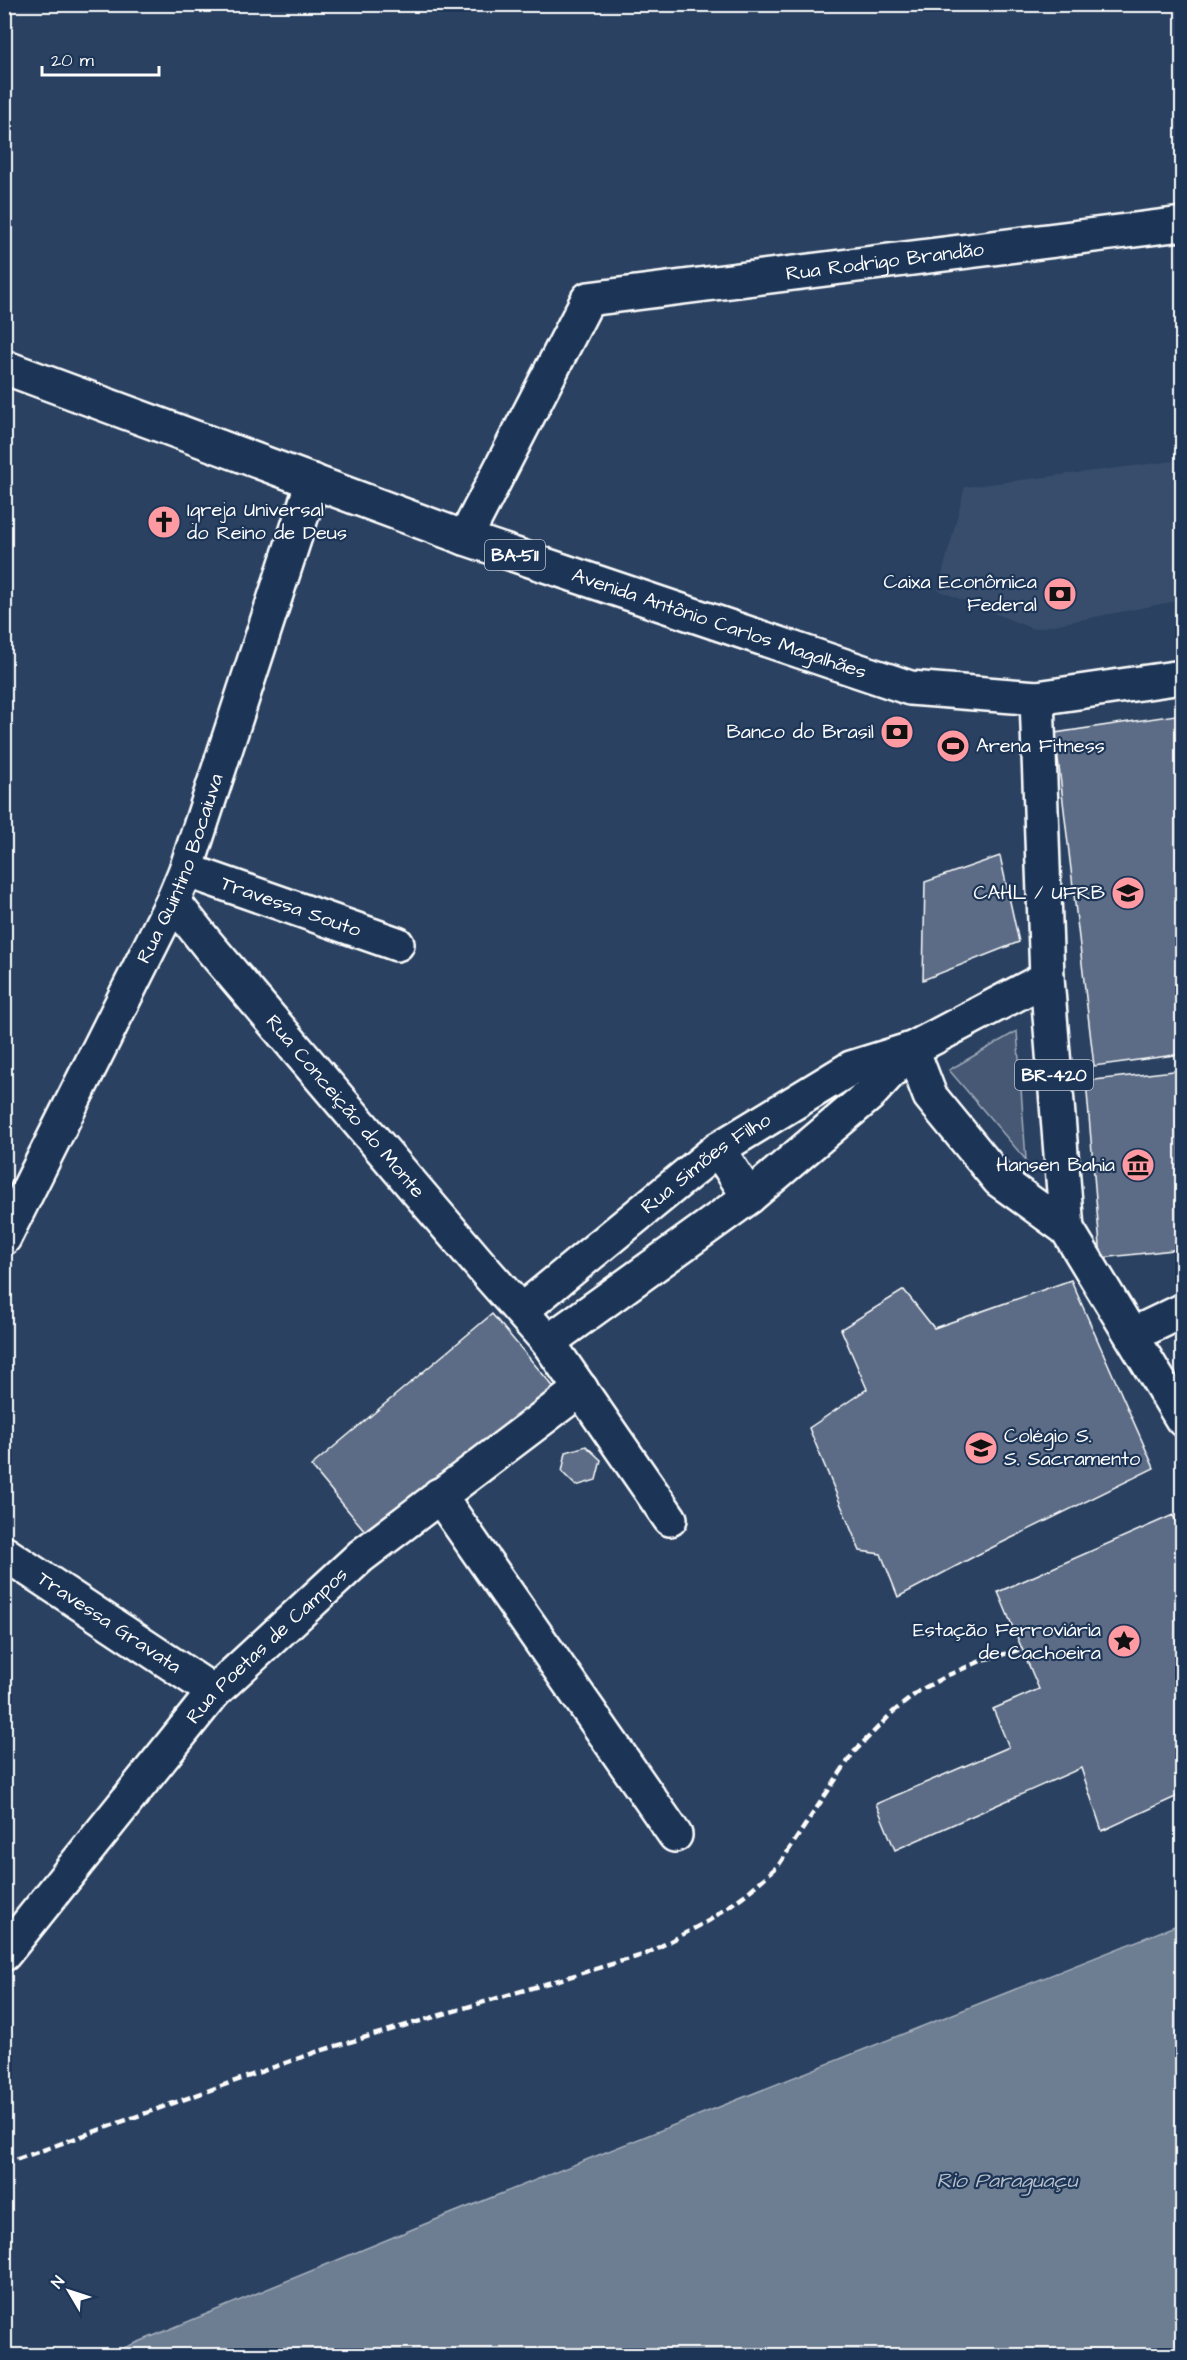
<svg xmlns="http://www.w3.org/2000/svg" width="1187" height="2360" font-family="'Architects Daughter',sans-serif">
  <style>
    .built { fill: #394e6c }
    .green { fill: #465975; stroke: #a2acba; stroke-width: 1.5 }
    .water { fill: #6d7d92; stroke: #a7b1be; stroke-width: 1.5 }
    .building { fill: #5b6c86; stroke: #fff; stroke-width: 1.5 }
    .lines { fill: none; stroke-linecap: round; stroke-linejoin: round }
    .minor-casing { stroke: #fff; stroke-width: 38 }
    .major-casing { stroke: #fff; stroke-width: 38 }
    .minor { stroke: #1d3557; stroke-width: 33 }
    .major { stroke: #1d3557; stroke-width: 33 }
    .rail { stroke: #fff; stroke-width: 4.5; stroke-dasharray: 9 4.5; stroke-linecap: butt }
    .labels { text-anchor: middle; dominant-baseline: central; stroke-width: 4.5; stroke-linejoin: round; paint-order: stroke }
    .shield { fill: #1d3557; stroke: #bbc2cd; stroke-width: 1.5 }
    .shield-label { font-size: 18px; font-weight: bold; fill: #fff }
    .street-label { font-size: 20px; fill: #fff; stroke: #1d3557 }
    .poi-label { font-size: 20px; fill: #fff; stroke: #1d3557; text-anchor: end }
    .water-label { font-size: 21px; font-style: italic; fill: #b6bec8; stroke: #1d3557 }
  </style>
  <rect width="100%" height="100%" fill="#2a4161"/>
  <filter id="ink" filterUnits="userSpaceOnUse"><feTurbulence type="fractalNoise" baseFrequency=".0167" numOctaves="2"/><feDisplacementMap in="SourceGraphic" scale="12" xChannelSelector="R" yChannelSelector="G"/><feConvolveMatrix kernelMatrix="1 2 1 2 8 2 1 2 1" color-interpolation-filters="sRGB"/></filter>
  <g filter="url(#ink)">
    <!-- built -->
    <polygon class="built" points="1182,460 1182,600 1033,629 938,590 965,487"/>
    <!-- green -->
    <polygon class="green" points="1017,1031 1026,1160 949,1070"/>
    <!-- water -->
    <polygon class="water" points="1182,1923 1182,2355 107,2355 425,2224"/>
    <!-- building -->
    <g class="building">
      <polygon points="1182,714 1182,1054 1094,1066 1055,733"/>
      <polygon points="1000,856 1019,942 923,980 925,882"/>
      <polygon points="1182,1070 1182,1249 1101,1258 1086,1081"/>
      <polygon points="1071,1280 1154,1468 979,1554 898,1597 881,1554 860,1551 809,1428 867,1389 841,1329 904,1290 934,1328"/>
      <polygon points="492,1314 557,1391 375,1543 311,1466"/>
      <polygon points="586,1446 601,1460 596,1480 576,1486 562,1472 566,1452"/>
      <polygon points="1173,1515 1182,1536 1182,1794 1102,1831 1081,1768 895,1850 876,1804 1009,1747 993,1709 1039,1689 998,1592"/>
    </g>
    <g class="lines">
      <defs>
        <g id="minor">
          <path id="s1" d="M465,538L588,299L1182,224"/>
          <path id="s2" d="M186,870L397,944"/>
          <path id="s3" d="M173,901L208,945L487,1273L548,1342L670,1519"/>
          <polyline points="912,1049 930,1096 999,1180 1067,1229"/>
          <polyline points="718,1149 749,1197"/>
          <path id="s4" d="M4,1238L173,901L186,870L313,481"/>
          <path id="s5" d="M521,1311L718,1149L851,1068L912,1049L1047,978"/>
          <polyline points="1132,1335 1182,1311"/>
          <polyline points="548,1342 749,1197 869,1095 910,1050"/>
          <polyline points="439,1495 675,1835"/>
          <path id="s6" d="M4,1553L214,1692"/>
          <path id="s7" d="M4,1954L214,1692L361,1556L581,1389"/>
        </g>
        <g id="major">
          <path id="s8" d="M4,367L465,538L910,688L1037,698L1182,677"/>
          <polyline points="1037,698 1047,978 1067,1229 1182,1419"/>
        </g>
      </defs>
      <!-- minor casing -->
      <use href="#minor" class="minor-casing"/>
      <!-- major casing -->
      <use href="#major" class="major-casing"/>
      <!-- minor -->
      <use href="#minor" class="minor"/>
      <!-- major -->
      <use href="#major" class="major"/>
      <!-- rail -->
      <polyline class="rail" points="4,2164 316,2052 646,1954 710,1920 746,1894 778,1866 854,1752 893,1712 919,1691 946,1676 983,1660 1022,1649"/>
    </g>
  </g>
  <!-- icons -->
  <defs>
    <symbol id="church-disc" viewBox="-11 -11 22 22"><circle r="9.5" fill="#ff9aa2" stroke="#1d3557"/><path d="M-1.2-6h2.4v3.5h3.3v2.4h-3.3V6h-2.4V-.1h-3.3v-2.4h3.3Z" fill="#111"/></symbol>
    <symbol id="bank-disc" viewBox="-11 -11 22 22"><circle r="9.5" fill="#ff9aa2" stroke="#1d3557"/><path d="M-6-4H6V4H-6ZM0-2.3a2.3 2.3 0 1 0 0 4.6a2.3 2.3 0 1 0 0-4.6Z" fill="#111"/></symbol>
    <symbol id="stadium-disc" viewBox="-11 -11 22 22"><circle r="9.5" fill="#ff9aa2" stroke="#1d3557"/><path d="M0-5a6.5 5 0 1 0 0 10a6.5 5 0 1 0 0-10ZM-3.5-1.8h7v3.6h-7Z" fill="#111"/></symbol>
    <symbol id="university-disc" viewBox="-11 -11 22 22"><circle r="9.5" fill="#ff9aa2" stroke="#1d3557"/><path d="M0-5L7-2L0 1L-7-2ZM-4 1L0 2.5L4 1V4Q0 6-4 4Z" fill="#111"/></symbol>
    <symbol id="museum-disc" viewBox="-11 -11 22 22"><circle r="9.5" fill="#ff9aa2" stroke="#1d3557"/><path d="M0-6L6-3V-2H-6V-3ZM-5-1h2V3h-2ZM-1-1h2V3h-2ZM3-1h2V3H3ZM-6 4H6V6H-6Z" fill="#111"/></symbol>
    <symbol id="school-disc" viewBox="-11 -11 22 22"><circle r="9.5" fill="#ff9aa2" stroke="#1d3557"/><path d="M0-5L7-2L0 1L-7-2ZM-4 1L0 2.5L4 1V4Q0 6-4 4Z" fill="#111"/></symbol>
    <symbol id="sight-disc" viewBox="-11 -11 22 22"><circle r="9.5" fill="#ff9aa2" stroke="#1d3557"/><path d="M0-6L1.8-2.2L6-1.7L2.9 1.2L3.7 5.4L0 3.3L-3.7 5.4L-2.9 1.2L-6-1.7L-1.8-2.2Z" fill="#111"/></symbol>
  </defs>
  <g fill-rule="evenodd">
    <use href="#church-disc" x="145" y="503" width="38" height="38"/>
    <use href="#bank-disc" x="1041" y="575" width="38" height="38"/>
    <use href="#bank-disc" x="878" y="713" width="38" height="38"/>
    <use href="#stadium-disc" x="934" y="727" width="38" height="38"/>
    <use href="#university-disc" x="1109" y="874" width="38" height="38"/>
    <use href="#museum-disc" x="1119" y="1146" width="38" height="38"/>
    <use href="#school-disc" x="962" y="1429" width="38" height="38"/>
    <use href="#sight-disc" x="1105" y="1622" width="38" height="38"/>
  </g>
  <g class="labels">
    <!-- shield labels -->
    <g class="shield">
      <rect x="485" y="540" width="60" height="30" rx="4.5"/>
      <rect x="1015" y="1060" width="78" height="30" rx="4.5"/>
    </g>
    <g class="shield-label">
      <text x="515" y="555">BA-511</text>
      <text x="1054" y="1075">BR-420</text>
    </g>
    <!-- street labels -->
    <g class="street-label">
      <text stroke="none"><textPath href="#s1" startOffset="568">Rua Rodrigo Brandão</textPath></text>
      <text stroke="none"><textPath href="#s8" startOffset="760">Avenida Antônio Carlos Magalhães</textPath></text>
      <text stroke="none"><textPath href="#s4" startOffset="410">Rua Quintino Bocaiuva</textPath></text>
      <text stroke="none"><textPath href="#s2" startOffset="111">Travessa Souto</textPath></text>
      <text stroke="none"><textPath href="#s3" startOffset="268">Rua Conceição do Monte</textPath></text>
      <text stroke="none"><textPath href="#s5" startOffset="237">Rua Simões Filho</textPath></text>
      <text stroke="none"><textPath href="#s6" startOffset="126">Travessa Gravata</textPath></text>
      <text stroke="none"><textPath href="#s7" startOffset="406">Rua Poetas de Campos</textPath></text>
    </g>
    <!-- poi labels -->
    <g class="poi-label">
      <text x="187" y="510" text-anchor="start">Igreja Universal<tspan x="187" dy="23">do Reino de Deus</tspan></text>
      <text x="1037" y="582">Caixa Econômica<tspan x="1037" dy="23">Federal</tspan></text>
      <text x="874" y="732">Banco do Brasil</text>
      <text x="976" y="746" text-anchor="start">Arena Fitness</text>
      <text x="1105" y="893">CAHL / UFRB</text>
      <text x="1115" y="1165">Hansen Bahia</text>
      <text x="1004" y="1436" text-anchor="start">Colégio S.<tspan x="1004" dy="23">S. Sacramento</tspan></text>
      <text x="1101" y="1630">Estação Ferroviária<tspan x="1101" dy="23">de Cachoeira</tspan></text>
    </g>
    <!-- water labels -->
    <g class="water-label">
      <text x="1007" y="2180">Rio Paraguaçu</text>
    </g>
  </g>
  <!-- margin -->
  <rect width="1187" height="2360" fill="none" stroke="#1d3557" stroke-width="24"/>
  <rect x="12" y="12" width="1163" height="2336" fill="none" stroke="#fff" stroke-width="2" filter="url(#ink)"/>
  <!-- north arrow -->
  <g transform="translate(69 2291) rotate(309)" stroke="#1d3557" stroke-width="4.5" paint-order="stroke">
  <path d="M0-4.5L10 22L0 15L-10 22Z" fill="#ffffff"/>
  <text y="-9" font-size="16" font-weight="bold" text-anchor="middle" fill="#ffffff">N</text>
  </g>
  <!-- scale -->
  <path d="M42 66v9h117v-9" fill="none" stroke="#ffffff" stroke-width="3"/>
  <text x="51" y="66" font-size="18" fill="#ffffff" stroke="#1d3557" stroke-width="4.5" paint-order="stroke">20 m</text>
</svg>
